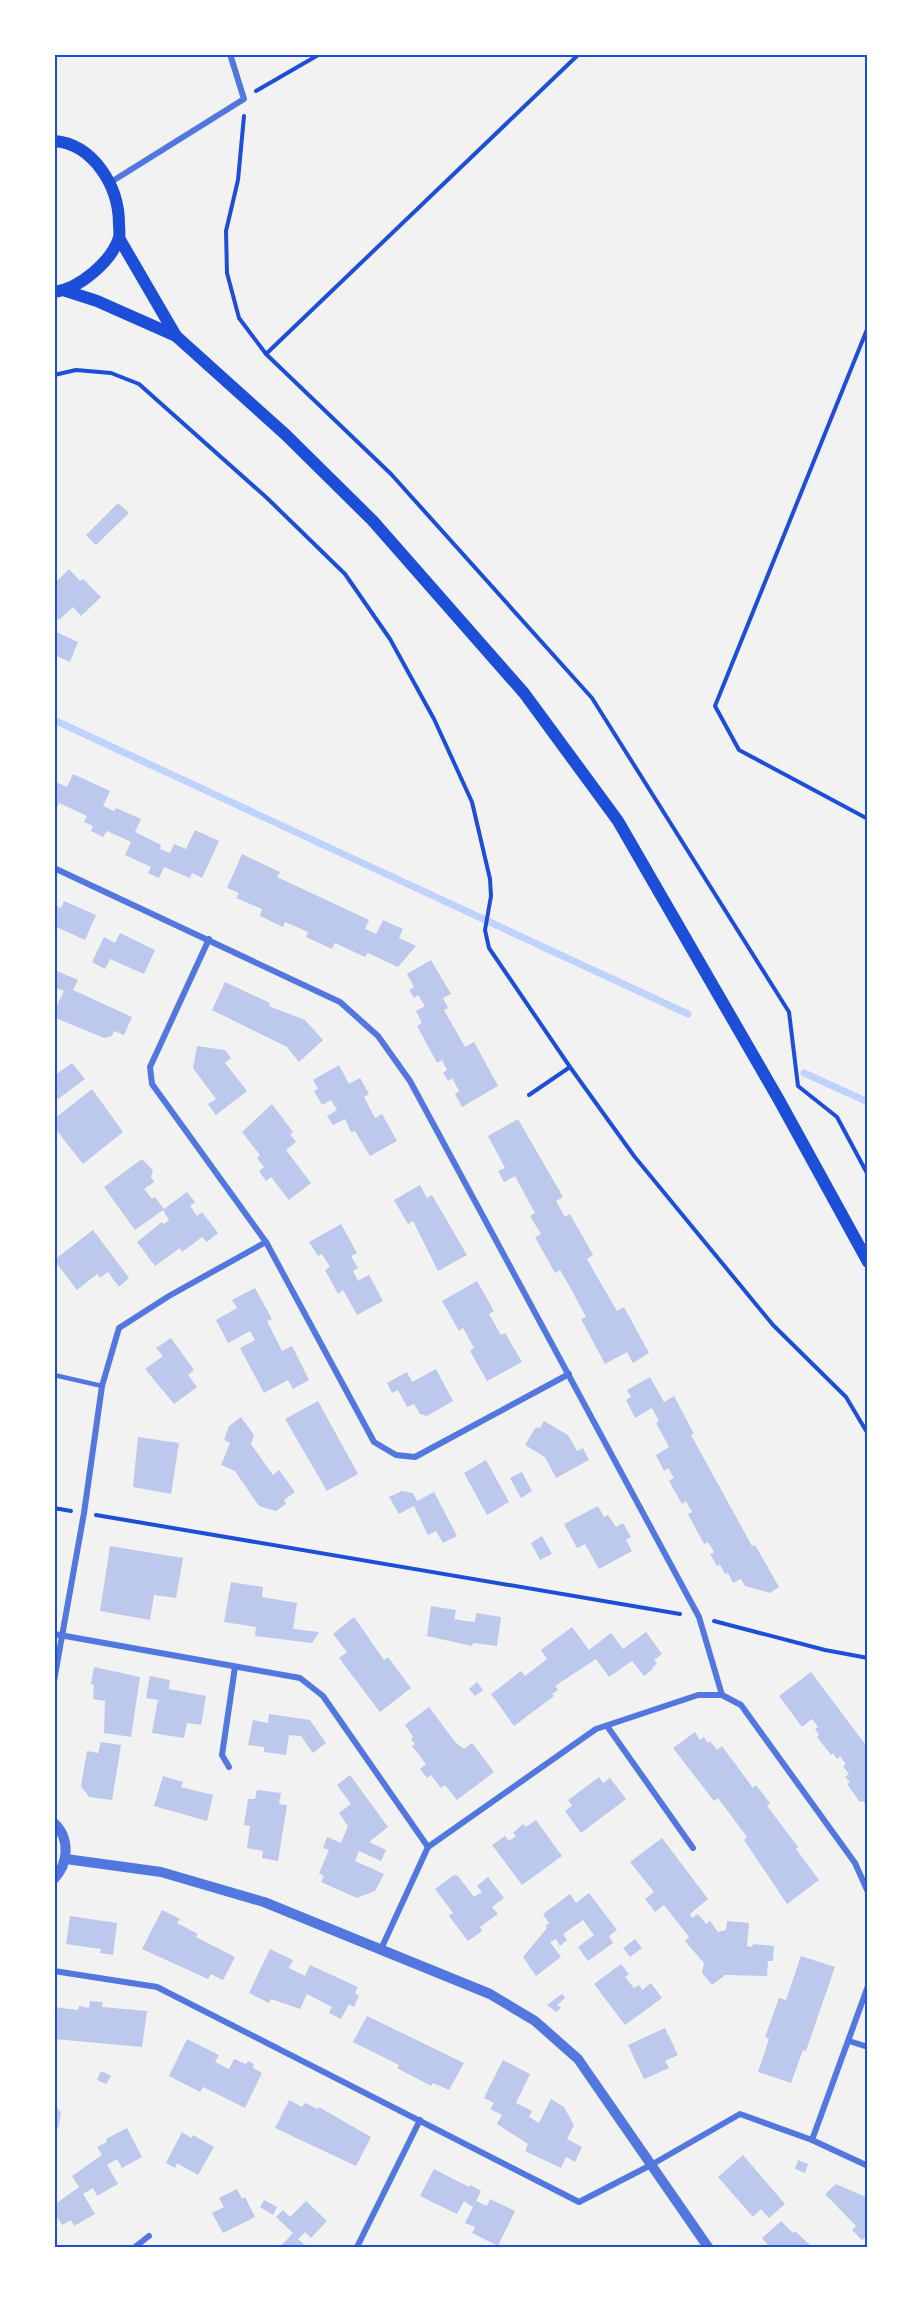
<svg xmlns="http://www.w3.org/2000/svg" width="922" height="2301" font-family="'IBM Plex Sans',sans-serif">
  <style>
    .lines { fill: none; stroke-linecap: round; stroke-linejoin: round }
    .stream { stroke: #bfd3fe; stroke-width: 7 }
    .building { fill: #bdc9ec }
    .path { stroke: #1d4ed8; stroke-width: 4 }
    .service { stroke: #5277de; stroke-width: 4.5 }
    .minor { stroke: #5277de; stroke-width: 6 }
    .tertiary { stroke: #5277de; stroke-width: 10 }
    .secondary { stroke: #1d4ed8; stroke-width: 12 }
    .neatline { fill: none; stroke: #1d4ed8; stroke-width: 2 }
  </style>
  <rect width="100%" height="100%" fill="#f2f2f2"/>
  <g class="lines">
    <!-- stream -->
    <g class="stream">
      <polyline points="54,720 688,1014"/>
      <polyline points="804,1073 868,1102"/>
    </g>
  </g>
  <!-- building -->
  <g class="building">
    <polygon points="118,503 129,513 96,545 86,535"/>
    <polygon points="69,569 80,581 83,579 101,597 81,616 73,607 59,620 54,615 54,584"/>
    <polygon points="54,631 78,642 70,662 54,655"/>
    <polygon points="73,774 110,791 103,806 114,811 116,808 141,819 135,832 161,845 160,849 170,853 174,844 186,849 195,830 219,841 202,878 192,873 190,878 164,867 159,878 148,873 151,867 125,855 131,842 107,831 103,837 91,831 93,826 84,822 87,816 59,803 54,815 54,781 67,787"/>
    <polygon points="242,854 280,872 277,877 369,920 365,929 376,934 383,920 403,929 399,938 416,946 398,967 368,953 365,957 335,943 332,949 306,937 308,932 297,927 285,922 283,927 260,916 262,909 236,898 239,893 227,888"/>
    <polygon points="64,901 96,915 85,940 54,926 54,905 61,908"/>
    <polygon points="120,933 155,950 144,974 110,959 105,969 92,962 104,937 115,943"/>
    <polygon points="431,960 451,994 443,998 448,1008 444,1010 465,1047 474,1042 498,1086 462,1107 455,1094 459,1091 452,1078 448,1081 443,1073 447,1070 442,1060 437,1063 417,1026 422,1023 416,1011 425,1006 418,995 414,998 409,990 414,987 407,974"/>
    <polygon points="57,971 78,980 73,990 132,1017 124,1035 114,1031 112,1036 104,1038 58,1019 54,1012 64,991 54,987"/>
    <polygon points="225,982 270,1003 269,1006 305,1020 323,1040 299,1062 287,1047 212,1010"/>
    <polygon points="197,1046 225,1050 231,1058 225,1063 247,1091 216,1115 208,1104 216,1099 193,1068"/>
    <polygon points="72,1063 85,1079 58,1099 54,1093 54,1076"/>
    <polygon points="339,1065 349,1084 360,1078 369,1094 364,1097 375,1118 382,1114 397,1141 370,1156 355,1131 351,1132 345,1119 333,1125 327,1116 337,1110 331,1100 322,1105 314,1091 318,1089 313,1080"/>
    <polygon points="92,1089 123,1132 83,1164 54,1127 54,1119"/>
    <polygon points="272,1104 293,1132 290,1134 296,1142 286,1150 311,1183 289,1200 271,1177 266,1181 259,1171 264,1167 257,1158 260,1155 242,1132"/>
    <polygon points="518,1119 563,1197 556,1201 565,1217 570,1214 593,1255 587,1259 596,1275 617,1311 624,1307 649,1353 633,1363 627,1352 605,1364 581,1319 586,1317 571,1289 560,1270 555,1273 535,1237 541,1234 530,1216 535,1213 515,1176 504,1182 498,1171 505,1168 488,1136"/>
    <polygon points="142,1159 153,1170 151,1177 154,1182 144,1189 152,1199 155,1197 164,1209 187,1192 195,1202 190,1206 197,1216 202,1212 218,1233 207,1242 202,1237 182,1252 180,1248 155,1266 137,1242 162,1222 164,1224 169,1220 163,1210 135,1230 104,1187"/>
    <polygon points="420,1185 427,1198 432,1195 467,1255 438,1271 413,1221 408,1224 394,1200"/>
    <polygon points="341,1224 357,1253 351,1256 358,1268 353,1271 358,1281 369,1275 383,1301 357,1315 343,1290 338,1294 325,1270 330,1267 322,1254 318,1256 309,1242"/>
    <polygon points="93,1230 129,1278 119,1287 108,1272 100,1278 97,1274 77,1290 54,1260"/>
    <polygon points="477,1281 494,1311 489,1314 501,1335 505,1333 522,1362 487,1381 470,1351 474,1348 463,1328 459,1331 442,1301"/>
    <polygon points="255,1288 272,1319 267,1321 282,1351 292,1346 309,1380 293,1389 288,1380 264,1393 240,1348 255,1340 250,1331 228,1343 216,1320 237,1308 232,1300"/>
    <polygon points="171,1338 194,1370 188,1375 197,1387 174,1404 145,1369 163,1356 156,1348"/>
    <polygon points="436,1369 453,1401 427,1416 420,1414 414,1404 407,1407 398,1390 392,1393 387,1383 407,1372 412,1382"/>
    <polygon points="650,1377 664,1402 674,1396 694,1434 691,1435 752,1546 755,1545 779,1587 770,1593 745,1586 741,1579 733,1583 728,1573 725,1574 720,1565 717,1566 710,1554 714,1552 708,1542 704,1544 688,1514 692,1512 686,1501 682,1504 669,1481 674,1478 668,1468 664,1471 656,1455 669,1447 656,1423 659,1421 652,1408 635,1418 626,1400 631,1397 627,1390"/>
    <polygon points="318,1401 358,1474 327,1491 285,1419"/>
    <polygon points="241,1417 254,1435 251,1444 273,1475 279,1470 295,1492 284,1500 286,1504 276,1511 259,1506 235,1471 221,1465 230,1443 224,1440 229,1426"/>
    <polygon points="544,1421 568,1435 577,1451 583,1448 589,1460 556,1478 545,1457 525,1445 536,1427 540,1428"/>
    <polygon points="138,1437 179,1443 171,1494 133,1487"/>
    <polygon points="486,1460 509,1502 487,1515 464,1473"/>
    <polygon points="522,1472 532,1491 521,1498 510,1478"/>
    <polygon points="402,1491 413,1493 417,1501 434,1492 457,1536 443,1543 436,1531 428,1535 414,1506 399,1514 389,1497"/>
    <polygon points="598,1506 604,1517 608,1515 616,1527 623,1523 631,1537 626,1540 632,1551 599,1569 585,1544 577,1548 564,1524"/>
    <polygon points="542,1536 552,1554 540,1560 531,1543"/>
    <polygon points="110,1546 183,1558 176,1598 154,1595 150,1620 100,1611"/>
    <polygon points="231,1582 263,1587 262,1597 297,1603 293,1629 319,1632 312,1643 255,1636 256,1627 224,1622"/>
    <polygon points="431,1606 456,1610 454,1619 465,1621 475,1622 476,1613 501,1617 497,1646 473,1643 472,1646 427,1636"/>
    <polygon points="354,1617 384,1660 388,1657 411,1688 380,1712 339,1658 347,1652 333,1634"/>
    <polygon points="572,1627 589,1650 611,1633 623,1649 646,1632 662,1654 654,1660 657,1663 652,1668 653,1669 644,1676 632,1661 609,1677 596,1659 555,1686 558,1690 552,1694 554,1696 514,1726 491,1694 521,1671 525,1676 547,1659 541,1650"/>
    <polygon points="94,1667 140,1677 131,1737 104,1733 105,1701 93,1699 94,1685 91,1684"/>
    <polygon points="811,1672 868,1748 864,1750 868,1755 868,1807 863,1801 860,1802 847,1784 850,1782 845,1777 849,1774 843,1766 846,1764 840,1756 837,1759 833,1753 831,1755 817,1737 819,1735 815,1729 818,1727 812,1719 802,1727 779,1696"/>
    <polygon points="150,1676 170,1680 169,1689 206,1696 201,1725 187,1723 184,1738 152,1733 158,1700 146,1698"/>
    <polygon points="477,1682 483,1690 475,1696 469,1689"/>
    <polygon points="429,1707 455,1742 464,1749 472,1743 494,1772 457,1800 445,1785 441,1788 431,1775 427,1778 420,1769 426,1764 412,1746 415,1744 411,1739 413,1737 405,1725"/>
    <polygon points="269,1714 310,1720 326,1743 313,1753 301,1736 289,1735 286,1755 264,1752 264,1747 248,1745 253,1720 268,1723"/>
    <polygon points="695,1732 700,1740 704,1737 708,1743 710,1741 717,1750 722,1746 753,1788 756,1785 770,1803 767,1806 798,1847 796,1849 819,1880 787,1904 744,1840 747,1837 718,1798 714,1801 673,1748"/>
    <polygon points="101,1742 121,1745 112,1800 89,1797 81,1786 87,1751 98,1753"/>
    <polygon points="350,1775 388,1827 369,1842 386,1850 381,1861 359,1851 355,1861 384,1874 375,1891 357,1898 321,1882 324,1876 319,1873 329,1850 323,1848 327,1837 341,1843 348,1826 339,1813 351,1804 337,1785"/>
    <polygon points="163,1776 183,1782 181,1787 213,1795 207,1821 154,1806"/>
    <polygon points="599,1777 603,1783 610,1778 626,1799 581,1833 565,1811 572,1806 568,1800"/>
    <polygon points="257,1790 281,1793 279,1804 287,1805 278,1861 262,1858 263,1851 247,1848 250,1826 244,1825 248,1799 255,1799"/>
    <polygon points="536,1820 562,1856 522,1885 492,1845 505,1836 509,1841 516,1836 513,1833 523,1824 526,1827"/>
    <polygon points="662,1838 708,1899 690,1914 692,1918 698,1914 706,1924 710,1921 718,1932 726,1930 727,1921 749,1923 747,1946 752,1947 753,1944 774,1946 773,1961 768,1961 767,1976 725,1975 712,1985 702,1973 704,1963 685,1941 689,1937 664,1905 655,1912 645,1899 654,1892 630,1862"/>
    <polygon points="454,1875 458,1876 474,1897 482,1892 477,1886 488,1877 504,1898 492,1907 498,1914 480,1927 482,1931 468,1941 449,1916 453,1913 435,1889"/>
    <polygon points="589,1893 617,1930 609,1936 613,1943 588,1961 578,1947 594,1935 583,1920 563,1934 567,1940 560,1946 556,1939 550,1942 561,1957 536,1976 523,1957 547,1928 545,1926 549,1923 543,1914 570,1894 576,1903"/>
    <polygon points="162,1910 180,1919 177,1923 198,1934 196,1937 235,1957 223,1980 211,1974 208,1979 142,1949"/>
    <polygon points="70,1916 117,1923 113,1955 100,1953 101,1949 66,1944"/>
    <polygon points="635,1939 642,1948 630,1957 623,1948"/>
    <polygon points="270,1949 293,1960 289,1968 305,1976 310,1965 358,1987 355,1993 359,1996 354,2007 349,2004 341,2019 329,2013 332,2007 307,1994 300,2009 271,1999 269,2003 249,1993"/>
    <polygon points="801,1956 835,1967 806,2051 803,2050 791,2083 758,2072 769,2039 765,2037 779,1998 786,2000"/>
    <polygon points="621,1964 629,1974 625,1977 634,1988 639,1985 642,1990 651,1983 662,1998 625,2025 594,1984"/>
    <polygon points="562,1994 565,1998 557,2005 561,2008 556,2012 547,2005"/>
    <polygon points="90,2001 103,2002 102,2007 147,2011 142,2047 54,2039 54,2007 78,2010 79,2006 89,2008"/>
    <polygon points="367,2016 464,2063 449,2090 433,2083 431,2086 397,2068 399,2065 353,2042"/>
    <polygon points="665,2028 678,2055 665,2061 669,2068 644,2079 628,2045"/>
    <polygon points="187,2039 219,2055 215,2062 229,2069 234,2059 246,2064 248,2061 254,2064 253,2068 262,2073 245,2108 203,2087 200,2092 169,2076"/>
    <polygon points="503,2060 530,2074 516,2103 532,2111 529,2117 539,2123 551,2099 564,2107 574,2125 567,2139 582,2147 575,2162 566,2157 561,2168 525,2151 528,2144 497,2124 502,2115 490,2109 494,2103 484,2098"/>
    <polygon points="101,2071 111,2076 106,2084 97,2080"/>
    <polygon points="289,2100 302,2107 305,2103 318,2109 319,2107 371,2137 356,2166 275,2128"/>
    <polygon points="54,2103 61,2113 58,2129 54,2128"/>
    <polygon points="127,2128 142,2157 122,2168 117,2159 107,2165 118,2184 97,2196 93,2188 83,2194 95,2214 74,2226 71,2220 62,2225 54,2211 54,2205 79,2187 72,2176 102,2155 97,2147 107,2142 106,2139"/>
    <polygon points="182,2132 191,2138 193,2135 214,2147 198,2175 177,2163 175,2168 166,2163"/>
    <polygon points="743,2155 785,2204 769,2218 761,2209 753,2217 718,2177"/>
    <polygon points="798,2160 808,2164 805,2173 795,2169"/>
    <polygon points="434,2169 469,2187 470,2185 481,2191 476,2201 487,2206 490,2199 515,2211 498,2246 472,2233 475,2227 465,2223 473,2207 464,2201 457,2214 420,2196"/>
    <polygon points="836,2184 868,2198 868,2235 862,2240 852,2230 856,2226 825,2194"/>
    <polygon points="237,2189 242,2199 245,2197 255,2217 223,2233 212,2213 224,2207 219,2198"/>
    <polygon points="264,2200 277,2207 273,2215 260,2207"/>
    <polygon points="306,2201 327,2221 311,2238 305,2232 298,2239 307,2247 280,2247 293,2233 276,2217 283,2210 290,2217"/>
    <polygon points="781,2221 793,2233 795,2231 812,2247 770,2247 762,2238"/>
  </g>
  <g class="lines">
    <!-- path -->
    <g class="path">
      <polyline points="256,91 320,54"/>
      <polyline points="244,116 238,180 226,231 227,273 239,318 266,354 391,474 592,698 789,1012 798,1086 837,1117 868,1175"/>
      <polyline points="868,327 715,706 739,750 868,819"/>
      <polyline points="266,354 579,54"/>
      <polyline points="54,375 76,370 111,373 139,384 267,498 345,574 390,639 434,719 472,802 490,879 491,896 485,930 489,948 570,1067 634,1156 773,1325 846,1397 868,1434"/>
      <polyline points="529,1095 570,1067"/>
      <polyline points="54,1508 71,1511"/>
      <polyline points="96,1515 680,1614"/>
      <polyline points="714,1621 825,1650 868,1658"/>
    </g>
    <!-- service -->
    <polyline class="service" points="54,1375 102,1386"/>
    <!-- minor -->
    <g class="minor">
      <polyline points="111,182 244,99 230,54"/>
      <polyline points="54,868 340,1002 378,1036 410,1081 443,1142 699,1617 722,1695"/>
      <polyline points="209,939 150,1067 152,1084 266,1242 374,1442 396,1455 415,1457 569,1374"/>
      <polyline points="54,1634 300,1678 323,1696 428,1847"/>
      <polyline points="54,1681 84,1513 102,1386 119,1328 169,1296 266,1242"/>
      <polyline points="607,1726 693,1848"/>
      <polyline points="229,1767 222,1755 235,1667"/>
      <polyline points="381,1949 428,1847 596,1729 698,1695 722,1695 741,1705 855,1863 868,1892"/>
      <polyline points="54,1971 157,1987 579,2202 651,2165 740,2114 812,2140 868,2166"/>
      <polyline points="849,2041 868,2047"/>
      <polyline points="812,2140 868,1986"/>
      <polyline points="135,2247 149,2236"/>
      <polyline points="357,2247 420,2120"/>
    </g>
    <!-- tertiary -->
    <g class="tertiary">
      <path d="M54,1823C70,1838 69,1863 54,1879"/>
      <polyline points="66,1859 161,1872 264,1902 490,1994 535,2021 578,2059 708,2247"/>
    </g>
    <!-- secondary -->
    <g class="secondary">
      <path d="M54,141C94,144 119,187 119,224C119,228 120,234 119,238C111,262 79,289 54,292"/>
      <polyline points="119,238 176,336 286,435 373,521 524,693 618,821 779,1100 868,1262"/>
      <polyline points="66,291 97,301 176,336"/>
    </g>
  </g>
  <!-- border -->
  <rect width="922" height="2301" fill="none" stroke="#ffffff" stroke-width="111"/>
  <rect x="56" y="56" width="810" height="2190" class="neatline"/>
</svg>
